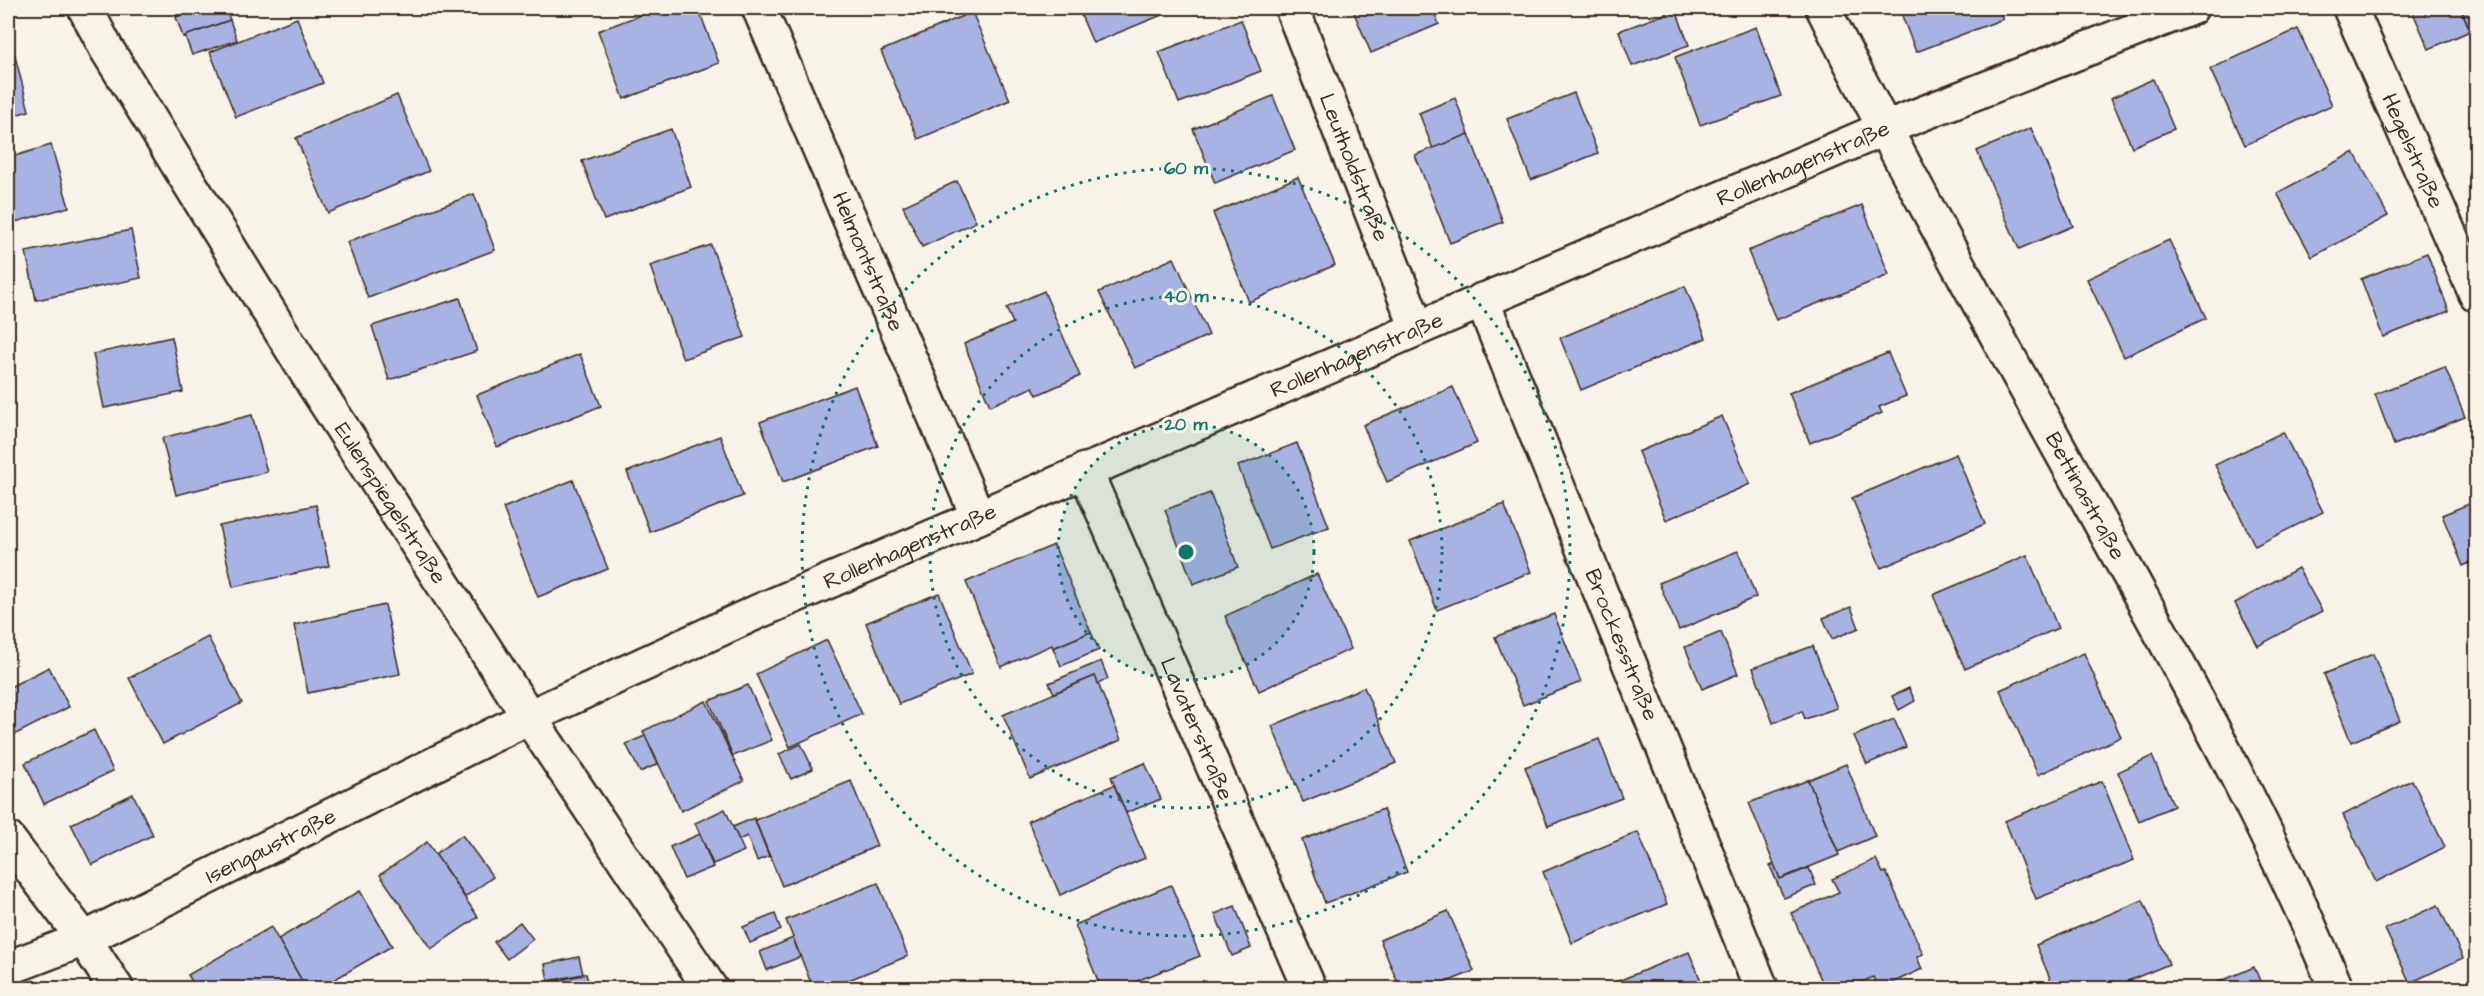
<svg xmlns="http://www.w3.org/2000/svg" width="2484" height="996" font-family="'Architects Daughter',sans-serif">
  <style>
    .building { fill: #a8b3e3; stroke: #3b2a1e; stroke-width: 1.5 }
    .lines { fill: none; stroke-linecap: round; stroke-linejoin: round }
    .minor-casing { stroke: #3b2a1e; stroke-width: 38 }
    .minor { stroke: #f7f3e8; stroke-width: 33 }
    .ring { fill: none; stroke: #0f766e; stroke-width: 3; stroke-dasharray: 3 6 }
    .labels { text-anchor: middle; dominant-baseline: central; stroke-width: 6; stroke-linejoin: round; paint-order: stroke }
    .street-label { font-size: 22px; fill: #3b2a1e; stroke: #f7f3e8 }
    .centre { fill: #0f766e; stroke: #f7f3e8; stroke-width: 3 }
    .ring-label { font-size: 18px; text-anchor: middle; font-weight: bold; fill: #0f766e; stroke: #f7f3e8; stroke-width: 6; stroke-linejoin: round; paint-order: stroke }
  </style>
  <rect width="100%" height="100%" fill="#f7f3e8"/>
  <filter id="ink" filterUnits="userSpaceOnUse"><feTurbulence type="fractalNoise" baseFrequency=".0167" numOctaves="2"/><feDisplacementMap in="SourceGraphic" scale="12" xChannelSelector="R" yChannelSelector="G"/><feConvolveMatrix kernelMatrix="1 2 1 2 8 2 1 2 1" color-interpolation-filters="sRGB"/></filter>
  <g filter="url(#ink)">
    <!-- building -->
    <g class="building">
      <polygon points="172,8 201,8 176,17"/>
      <polygon points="201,8 225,8 230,20 183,37 176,17"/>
      <polygon points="659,8 698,8 719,63 624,99 598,31"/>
      <polygon points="1078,8 1179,8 1093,43"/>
      <polygon points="1352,8 1432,8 1439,24 1371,53"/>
      <polygon points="1899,8 1998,8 2003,19 1916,52"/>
      <polygon points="2411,8 2461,8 2470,31 2429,49"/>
      <polygon points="2461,8 2476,8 2476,21 2468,25"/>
      <polygon points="1676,10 1689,45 1632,66 1619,31"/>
      <polygon points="972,12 1010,100 918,139 881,51"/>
      <polygon points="297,18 323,83 236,117 210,52"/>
      <polygon points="230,20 237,40 192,55 185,36"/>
      <polygon points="1241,20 1261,71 1179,103 1159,52"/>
      <polygon points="1756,27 1781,96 1700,125 1675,57"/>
      <polygon points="2298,29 2332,105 2245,145 2210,69"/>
      <polygon points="13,48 29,111 8,117 8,50"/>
      <polygon points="2153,79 2174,129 2132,147 2111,98"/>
      <polygon points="1574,93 1598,153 1531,180 1507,119"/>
      <polygon points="397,95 429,171 328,213 296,138"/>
      <polygon points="1273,96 1295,150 1215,183 1193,129"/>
      <polygon points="1455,98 1469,134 1433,149 1419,113"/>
      <polygon points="2031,128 2073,226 2019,249 1977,151"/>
      <polygon points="671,129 691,187 604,220 582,161"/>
      <polygon points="1469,134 1503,222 1450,243 1415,155"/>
      <polygon points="51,145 69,207 8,224 8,158"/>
      <polygon points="2354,152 2388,216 2312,257 2277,193"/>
      <polygon points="1298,177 1335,265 1249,302 1213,213"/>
      <polygon points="957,181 976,222 922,247 903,206"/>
      <polygon points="474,194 495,250 368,298 347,242"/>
      <polygon points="1862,205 1889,275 1776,320 1748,251"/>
      <polygon points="131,230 141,278 36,300 26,252"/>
      <polygon points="2169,240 2206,318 2124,357 2087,279"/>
      <polygon points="711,245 745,337 683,359 650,266"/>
      <polygon points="2427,253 2449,311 2383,337 2361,279"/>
      <polygon points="1174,258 1209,335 1135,368 1099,292"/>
      <polygon points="1685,286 1706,338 1581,390 1560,338"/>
      <polygon points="1044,291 1080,376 1037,395 1033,387 990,406 964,344 1013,323 1006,308"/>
      <polygon points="460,298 477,351 389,380 372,326"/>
      <polygon points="172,337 183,392 104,408 93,354"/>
      <polygon points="1888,353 1906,396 1879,407 1882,413 1810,443 1789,393"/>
      <polygon points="580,354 601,406 497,447 477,395"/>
      <polygon points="2445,367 2465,417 2394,445 2375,394"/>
      <polygon points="855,386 878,446 783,482 760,422"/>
      <polygon points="1453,387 1477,443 1387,482 1363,425"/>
      <polygon points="252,415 267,472 176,495 162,438"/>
      <polygon points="1722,416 1750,484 1666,520 1638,452"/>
      <polygon points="2283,432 2323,512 2255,546 2215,465"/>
      <polygon points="720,436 743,496 650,532 627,472"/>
      <polygon points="1297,443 1329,527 1270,549 1238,466"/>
      <polygon points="1956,454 1985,524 1881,568 1852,498"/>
      <polygon points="573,480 608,569 538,597 503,508"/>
      <polygon points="1210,493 1238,567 1193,584 1165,510"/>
      <polygon points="2476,501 2476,560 2463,566 2442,515"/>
      <polygon points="1504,504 1531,572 1437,610 1410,541"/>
      <polygon points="316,505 329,566 233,587 219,526"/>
      <polygon points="1054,545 1091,632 1053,648 1052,645 1001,667 966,582"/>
      <polygon points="1738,551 1756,597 1679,630 1659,583"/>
      <polygon points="2027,555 2058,628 1965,669 1933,595"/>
      <polygon points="2298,568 2322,611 2258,646 2235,603"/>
      <polygon points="1317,574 1351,649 1259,691 1225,616"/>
      <polygon points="939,593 972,674 899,704 866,623"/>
      <polygon points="385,605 400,674 308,693 294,625"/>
      <polygon points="1851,607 1859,628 1832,639 1823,618"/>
      <polygon points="1554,614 1581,682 1523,705 1495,637"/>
      <polygon points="1091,632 1099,650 1061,666 1053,648"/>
      <polygon points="1721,632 1738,674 1702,689 1685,647"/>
      <polygon points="208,637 242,703 163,744 129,678"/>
      <polygon points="827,640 862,714 790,747 756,674"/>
      <polygon points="1813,646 1837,708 1805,719 1802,711 1773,723 1753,668"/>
      <polygon points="2084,653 2121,737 2038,775 2000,690"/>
      <polygon points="2373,654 2400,721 2351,742 2324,674"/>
      <polygon points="1101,661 1108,679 1098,684 1095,676 1054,693 1049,683"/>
      <polygon points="49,667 69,707 8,738 8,688"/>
      <polygon points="1095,676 1121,740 1030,779 1003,715"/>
      <polygon points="748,685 772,740 733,756 709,701"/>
      <polygon points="1364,687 1396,763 1303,802 1272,726"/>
      <polygon points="1909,688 1915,701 1899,710 1892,696"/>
      <polygon points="706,701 744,781 681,811 643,731"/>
      <polygon points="1894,719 1906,747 1867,764 1854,736"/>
      <polygon points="94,730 113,771 44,804 25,763"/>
      <polygon points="645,736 658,764 640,772 626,744"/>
      <polygon points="1599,739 1622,798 1548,826 1525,767"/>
      <polygon points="801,744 813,769 791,779 779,754"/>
      <polygon points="2152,756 2174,806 2139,821 2118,772"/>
      <polygon points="1145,763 1161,799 1126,813 1111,777"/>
      <polygon points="1846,764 1875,836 1838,852 1808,780"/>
      <polygon points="1808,780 1839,855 1780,879 1749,803"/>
      <polygon points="2412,780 2445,847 2376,882 2343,815"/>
      <polygon points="851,781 877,846 782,886 755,820"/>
      <polygon points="2102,781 2134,860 2036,899 2005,821"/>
      <polygon points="1114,785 1145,858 1060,895 1028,821"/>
      <polygon points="133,794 153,835 92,865 71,824"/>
      <polygon points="725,809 744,851 713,864 695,823"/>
      <polygon points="1383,809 1407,872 1325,903 1302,840"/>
      <polygon points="754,818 769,856 757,861 747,836 739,840 733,827"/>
      <polygon points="1638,832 1667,904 1572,943 1543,872"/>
      <polygon points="700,834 713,867 684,879 670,847"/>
      <polygon points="462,835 493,877 465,897 435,854"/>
      <polygon points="427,842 478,917 431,949 380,875"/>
      <polygon points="1876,859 1883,873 1886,872 1923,954 1917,957 1922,969 1881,988 1878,988 1873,977 1849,988 1825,988 1791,913 1839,892 1832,879"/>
      <polygon points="1774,864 1780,879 1809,868 1816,885 1784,898 1770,866"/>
      <polygon points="878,883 908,956 829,988 813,988 786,920"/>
      <polygon points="1171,885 1200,956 1119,988 1101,988 1075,925"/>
      <polygon points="360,891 392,946 320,988 306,988 278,939"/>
      <polygon points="2143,900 2169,964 2111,988 2054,988 2036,945"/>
      <polygon points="2438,905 2463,958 2410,983 2385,929"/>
      <polygon points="1235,906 1251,948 1232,956 1215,914"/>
      <polygon points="1448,911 1474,971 1432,988 1400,988 1380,940"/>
      <polygon points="775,914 781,930 750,943 743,927"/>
      <polygon points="520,922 533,939 507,959 494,942"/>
      <polygon points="271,927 306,988 196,988 188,975"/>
      <polygon points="793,938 800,957 767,970 760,952"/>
      <polygon points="1689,952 1704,988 1601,988"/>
      <polygon points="579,957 583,974 548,981 545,964"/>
      <polygon points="2254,967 2263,988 2205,988"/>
      <polygon points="586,974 590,988 525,988"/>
    </g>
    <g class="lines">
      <defs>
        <g id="minor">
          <path id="s1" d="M85,8L106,48L313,383L529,717L710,988"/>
          <path id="s2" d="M759,8L978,517"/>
          <path id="s3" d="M1292,8L1417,328"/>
          <path id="s4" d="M1823,8C1915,192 2017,371 2116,551C2195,694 2274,838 2336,988"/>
          <path id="s5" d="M2350,8L2476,294"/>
          <path id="s6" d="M1482,300L1761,988"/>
          <path id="s7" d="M1085,470L1309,988"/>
          <polyline points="8,839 84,939 116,988"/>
          <path id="s8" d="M8,968L84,939L529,717L757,612L1883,129L2191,8"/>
        </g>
      </defs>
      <!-- minor casing -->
      <use href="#minor" class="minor-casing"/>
      <!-- minor -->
      <use href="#minor" class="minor"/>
    </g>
  </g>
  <!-- distance rings -->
  <circle cx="1186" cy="552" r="128" fill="#0f766e" fill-opacity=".12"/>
  <g class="ring">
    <circle cx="1186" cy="552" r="128"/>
    <circle cx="1186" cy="552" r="256"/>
    <circle cx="1186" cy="552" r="384"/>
  </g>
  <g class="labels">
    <!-- street labels -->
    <g class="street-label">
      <text stroke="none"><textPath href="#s5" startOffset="156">Hegelstraße</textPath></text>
      <text stroke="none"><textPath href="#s8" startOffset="1968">Rollenhagenstraße</textPath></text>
      <text stroke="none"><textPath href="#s3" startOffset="171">Leutholdstraße</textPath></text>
      <text stroke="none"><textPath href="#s2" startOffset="276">Helmontstraße</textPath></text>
      <text stroke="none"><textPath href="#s8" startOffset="1482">Rollenhagenstraße</textPath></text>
      <text stroke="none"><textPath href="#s4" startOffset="554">Bettinastraße</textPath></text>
      <text stroke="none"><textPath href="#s1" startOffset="582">Eulenspiegelstraße</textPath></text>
      <text stroke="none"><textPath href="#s8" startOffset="996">Rollenhagenstraße</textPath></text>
      <text stroke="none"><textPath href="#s6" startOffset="372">Brockesstraße</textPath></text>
      <text stroke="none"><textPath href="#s7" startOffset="282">Lavaterstraße</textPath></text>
      <text stroke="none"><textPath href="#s8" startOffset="290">Isengaustraße</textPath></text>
    </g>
  </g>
  <circle cx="1186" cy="552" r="9" class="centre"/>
  <g class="ring-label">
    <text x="1186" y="174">60 m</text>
    <text x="1186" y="302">40 m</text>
    <text x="1186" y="430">20 m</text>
  </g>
  <!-- margin -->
  <rect width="2484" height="996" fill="none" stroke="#f7f3e8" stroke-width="30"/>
  <rect x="15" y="15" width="2454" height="966" fill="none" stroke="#3b2a1e" stroke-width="2" filter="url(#ink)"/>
</svg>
